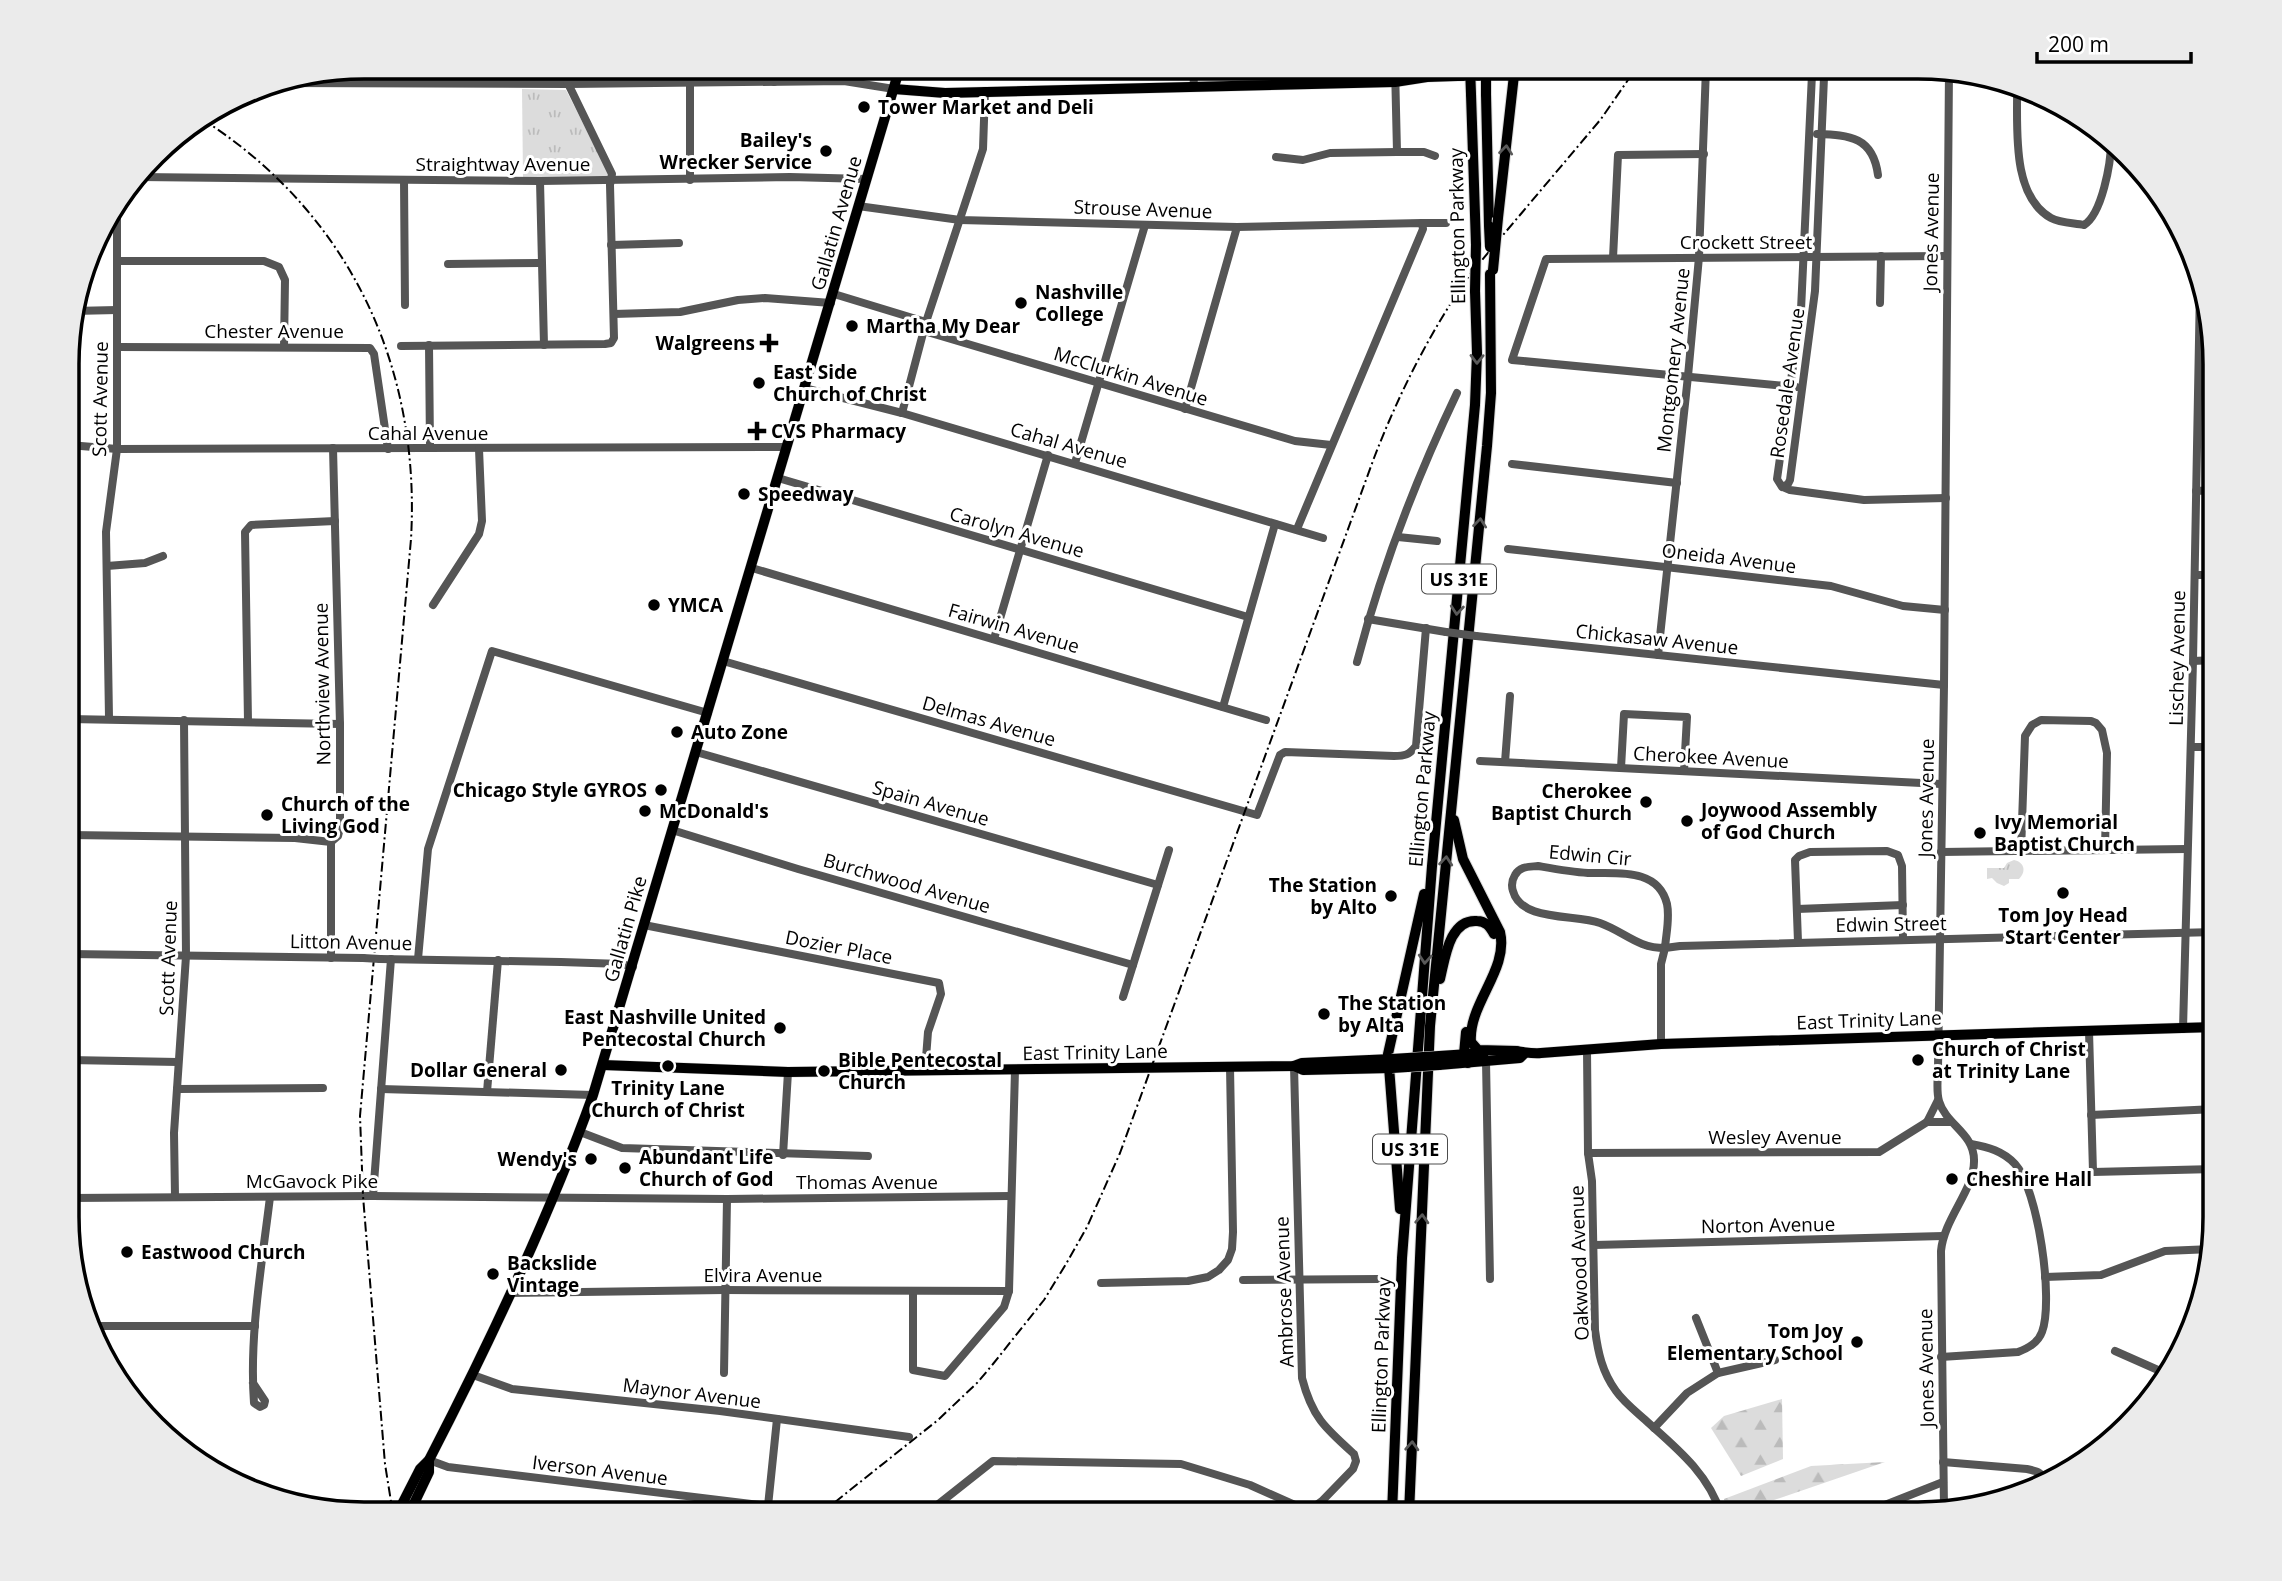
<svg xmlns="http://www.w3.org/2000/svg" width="2282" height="1581" font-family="'Open Sans',sans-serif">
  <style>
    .forest { fill: url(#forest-firs) }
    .park { fill: url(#park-tufts) }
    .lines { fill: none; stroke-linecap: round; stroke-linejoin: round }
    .major-casing { stroke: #dbdbdb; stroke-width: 11 }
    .highway-casing { stroke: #dbdbdb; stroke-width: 12 }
    .minor { stroke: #555; stroke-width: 8 }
    .major { stroke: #000; stroke-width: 10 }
    .highway { stroke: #000; stroke-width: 10 }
    .rail { stroke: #000; stroke-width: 2; stroke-dasharray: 10 3.5 2 3.5; stroke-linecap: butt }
    .major-bridge-casing { stroke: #dbdbdb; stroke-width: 11; stroke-linecap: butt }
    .highway-bridge-casing { stroke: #dbdbdb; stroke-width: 12; stroke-linecap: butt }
    .minor-bridge { stroke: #555; stroke-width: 8 }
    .major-bridge { stroke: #000; stroke-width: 10 }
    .highway-bridge { stroke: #000; stroke-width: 10 }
    .oneway { stroke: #595959 }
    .poi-dot { fill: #000; stroke: #fff; stroke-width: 2.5 }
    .labels { text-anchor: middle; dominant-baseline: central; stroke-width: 6; stroke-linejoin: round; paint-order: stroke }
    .shield { fill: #fff; stroke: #4c4c4c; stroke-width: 2 }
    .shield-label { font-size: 18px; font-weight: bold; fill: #000 }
    .poi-label { font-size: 19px; font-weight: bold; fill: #000; stroke: #fff; text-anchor: start }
    .street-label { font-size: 19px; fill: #000; stroke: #fff }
    .rim { fill: none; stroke: #000; stroke-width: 3.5 }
  </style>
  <defs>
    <pattern id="forest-firs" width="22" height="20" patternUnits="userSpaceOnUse" patternTransform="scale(1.75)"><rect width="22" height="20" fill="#dcdcdc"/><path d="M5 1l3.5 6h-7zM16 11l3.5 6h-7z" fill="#bbb"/></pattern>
    <pattern id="park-tufts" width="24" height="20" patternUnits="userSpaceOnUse" patternTransform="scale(1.75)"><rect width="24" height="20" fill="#dcdcdc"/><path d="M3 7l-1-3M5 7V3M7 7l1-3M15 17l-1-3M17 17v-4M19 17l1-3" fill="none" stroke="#bbb"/></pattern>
  </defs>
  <rect width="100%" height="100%" fill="#fff"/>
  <!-- forest -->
  <g class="forest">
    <polygon points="1782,1399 1783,1459 1741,1476 1711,1428 1724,1416"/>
    <polygon points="1885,1462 1774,1500 1725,1506 1724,1499 1811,1466"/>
  </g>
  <!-- park -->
  <g class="park">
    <polygon points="522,89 566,90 608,172 608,178 523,178"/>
    <path d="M2014,860C2024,862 2027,871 2019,879H2009V883L2004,886L1997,883L1992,878L1987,879V868H2004L2007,863Z"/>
  </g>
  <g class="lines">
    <defs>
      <g id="major">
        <polyline points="894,89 945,93 1395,82 1427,77 1706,68 1817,67"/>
        <path d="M1510,1051C1520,1051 1530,1054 1541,1053L1661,1044L2215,1027"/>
        <polyline points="1439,1056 1484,1053"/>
        <polyline points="603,1065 788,1072 1294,1066 1302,1063 1392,1059"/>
        <polyline points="1439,1065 1520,1058 1524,1054"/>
        <polyline points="1294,1066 1303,1070 1392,1068"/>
        <path d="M397,1514L420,1469L429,1460C490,1342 548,1220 593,1095L900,67"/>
        <polyline points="409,1514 429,1472 429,1460"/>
      </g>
      <g id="highway">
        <polyline points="1419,67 1421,77"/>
        <polyline points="1471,94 1476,245"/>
        <polyline points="1486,94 1489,226"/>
        <polyline points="1498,218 1514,75"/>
        <path d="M1454,820L1463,859L1500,932C1509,970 1468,1004 1471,1042L1478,1050L1517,1051"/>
        <path d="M1440,979C1445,959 1449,919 1477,921C1486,921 1490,927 1494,934"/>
        <polyline points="1466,1032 1464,1054 1468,1063"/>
        <polyline points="1400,1209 1388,1054 1424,894"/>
        <polyline points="1392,1514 1402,1258 1432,866 1475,405 1477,353 1475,291"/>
        <polyline points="1409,1514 1430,1026 1487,446 1491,393 1490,274"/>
      </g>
    </defs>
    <!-- major casing -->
    <use href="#major" class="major-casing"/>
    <!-- highway casing -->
    <use href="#highway" class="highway-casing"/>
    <!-- minor -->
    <g class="minor">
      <polyline points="690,67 690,180"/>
      <polyline points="1193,67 1194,87"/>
      <polyline points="1395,67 1397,152"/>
      <polygon points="1817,67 1824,77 1815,291 1790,480 1788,484 1782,487 1777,479 1801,310 1812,74"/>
      <polyline points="774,82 777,67"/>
      <polyline points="279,83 569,84 844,81 894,89"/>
      <path d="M2017,84C2018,124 2010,195 2051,218C2060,223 2074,223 2084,225C2102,214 2111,163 2111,142"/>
      <path d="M1817,134C1850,135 1873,137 1878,175"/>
      <polyline points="1276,157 1303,160 1330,153 1397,152 1424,152 1435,156"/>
      <polyline points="139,177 540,181 790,177 866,179"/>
      <polyline points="404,180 405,305"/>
      <polyline points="540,181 544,345"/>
      <polyline points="858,206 960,220 1237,227 1422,223 1423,229 1297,529"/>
      <polyline points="1422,223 1446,223"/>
      <polyline points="611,245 679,243"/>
      <polyline points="1613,258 1618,155 1704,154"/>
      <polyline points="117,261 264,261 279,267 285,280 284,347"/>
      <polyline points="448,264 540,263"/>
      <polyline points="834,294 926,322"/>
      <polyline points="1880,303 1881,256"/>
      <polyline points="73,311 117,310"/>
      <polyline points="614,314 680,312 738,300 765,298 831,303"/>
      <polyline points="2207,316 2207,317"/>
      <polyline points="924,331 1295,441 1331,445"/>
      <polyline points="429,345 430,448"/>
      <polyline points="401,346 605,344 611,343 614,338 610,185 612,174 560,67"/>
      <polyline points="117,347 370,348 374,354 388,449"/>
      <polyline points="1796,387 1512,360 1546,259 1946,256"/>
      <polyline points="804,388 902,413 1323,538"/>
      <polyline points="1185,409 1237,227"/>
      <polyline points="902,413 926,322 983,149 985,91"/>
      <polyline points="69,445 117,449 787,447"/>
      <polyline points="1075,463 1145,225"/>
      <polyline points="1512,464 1677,483"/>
      <polyline points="778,478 1248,617"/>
      <polyline points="1783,487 1790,490 1864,500 1946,498"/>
      <polyline points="2196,491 2215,490"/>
      <polyline points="1398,537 1437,541"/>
      <polyline points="1508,549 1831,586 1903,606 1945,610"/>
      <polyline points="107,566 145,563 163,556"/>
      <polyline points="752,568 1266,720"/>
      <polyline points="2195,575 2215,575"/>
      <polyline points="433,605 479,534 482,521 479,449"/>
      <polyline points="1368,619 1446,632"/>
      <polyline points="1476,636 1944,685"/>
      <polyline points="994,639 1048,455"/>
      <polyline points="1658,655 1688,376 1699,257 1706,68"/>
      <path d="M723,661L1257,815L1280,755L1285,752L1394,756C1405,756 1409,755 1416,746L1426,628"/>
      <polyline points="2193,661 2215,660"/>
      <path d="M1357,662C1381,570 1416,479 1457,393"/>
      <polyline points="1223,707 1275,524"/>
      <polyline points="109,718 106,532 117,449 117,206"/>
      <polyline points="69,719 340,724"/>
      <polyline points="248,722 245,532 251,525 335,521"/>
      <polyline points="2191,747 2215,747"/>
      <polyline points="696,752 1158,885"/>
      <polyline points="1480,761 1941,784"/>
      <polyline points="1505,762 1510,696"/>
      <polyline points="1621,768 1624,714 1687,717 1684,771"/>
      <polyline points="672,830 798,869 1133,965"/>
      <polyline points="69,835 295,838 331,842"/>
      <polyline points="331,842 338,836 340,828 340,724 333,448"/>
      <polyline points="331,842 331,958"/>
      <polyline points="1941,852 2187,849"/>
      <polyline points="2021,852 2025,736 2032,725 2041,720 2091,721 2096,723 2102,730 2107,753 2105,850"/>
      <path d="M1538,866C1555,869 1571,872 1588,873C1616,874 1658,867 1667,904C1670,918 1666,934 1665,948C1637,948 1625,932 1600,923C1576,914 1521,922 1513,891C1511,885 1512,880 1515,875C1520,866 1529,867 1538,866Z"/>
      <polyline points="1797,909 1903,905"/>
      <polyline points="644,925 939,983 941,994 928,1032 925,1071"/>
      <polyline points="1798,942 1795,860 1799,856 1810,852 1887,851 1898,855 1902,866 1903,939"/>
      <polyline points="69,954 363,958"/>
      <polyline points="380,959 561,962 622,964 633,967"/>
      <polyline points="418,959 428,849 492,651 708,713"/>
      <polyline points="1123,997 1169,850"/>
      <polyline points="2183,1029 2193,661 2200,287"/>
      <polyline points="2089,1031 2093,1172 2215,1169"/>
      <polyline points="1661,1044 1661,964 1665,948 1680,946 2215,932"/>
      <path d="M1587,1050L1588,1153L1592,1181L1595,1330C1598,1352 1602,1372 1616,1391C1623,1401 1634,1410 1643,1418C1674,1446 1708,1472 1721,1514"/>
      <polyline points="69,1060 178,1062"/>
      <polyline points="1486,1061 1490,1279"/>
      <polyline points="177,1089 323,1088"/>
      <polyline points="381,1089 593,1095"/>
      <polyline points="487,1092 498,960"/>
      <polyline points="2091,1115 2215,1109"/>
      <polyline points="1927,1122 1951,1122"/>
      <polyline points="580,1132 622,1148 868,1156"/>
      <polyline points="1588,1153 1879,1152 1927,1122 1938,1100"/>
      <polyline points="783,1155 788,1072"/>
      <polyline points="175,1196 174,1133 186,956 184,720"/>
      <polyline points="373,1196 391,959"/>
      <polyline points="69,1198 373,1196 727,1199 1011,1196"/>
      <polyline points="1594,1245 1943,1236"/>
      <polyline points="2045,1277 2101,1275 2165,1251 2212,1249"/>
      <polyline points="1243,1280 1379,1279"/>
      <polyline points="1101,1283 1188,1281 1208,1277 1219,1270 1228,1260 1232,1249 1233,1232 1230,1067"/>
      <polyline points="913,1291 913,1370 945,1376 1004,1307 1009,1291"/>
      <polyline points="510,1293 724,1290 1009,1291 1015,1070"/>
      <polyline points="1696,1318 1718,1373"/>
      <polyline points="93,1326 255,1326"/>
      <polyline points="2115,1351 2167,1374"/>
      <path d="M1941,1357L2018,1352C2028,1348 2038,1343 2042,1332C2054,1300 2038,1189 2015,1164C2003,1151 1988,1147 1971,1144"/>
      <polyline points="724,1373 727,1199"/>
      <polyline points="473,1375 512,1389 720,1411 909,1437"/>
      <path d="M253,1383L265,1401L264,1405L260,1407L254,1403C249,1335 262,1264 270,1197"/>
      <polyline points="1654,1428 1687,1393 1718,1373 1775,1360"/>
      <polyline points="429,1460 448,1467 768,1506"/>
      <path d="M1943,1462L2027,1469C2037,1471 2045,1473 2045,1485"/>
      <path d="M1944,1509L1941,1251C1944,1218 1975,1189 1974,1160C1974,1133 1946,1125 1939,1101C1936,1091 1938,1079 1938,1068L1944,685L1949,69"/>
      <polyline points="765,1514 768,1506 777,1419"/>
      <path d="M926,1514L993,1461L1181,1464L1250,1485L1297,1506L1306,1507L1315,1506L1322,1501L1353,1469L1356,1461L1354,1454C1325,1428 1312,1417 1302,1378L1294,1066"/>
      <polyline points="1862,1514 1943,1482"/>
    </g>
    <!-- major -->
    <use href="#major" class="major"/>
    <!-- highway -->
    <use href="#highway" class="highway"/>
    <!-- rail -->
    <g class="rail">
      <path d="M202,119C349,213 421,366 411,539L360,1116L363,1196L385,1464L393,1514"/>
      <path d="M820,1514L938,1420L978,1382L993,1364L1044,1300L1066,1264L1087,1227L1120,1153L1374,458C1399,393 1431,330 1471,273L1601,119L1637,67"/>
    </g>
    <defs>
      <g id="major-bridge">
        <polyline points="1392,1059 1439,1056"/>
        <polyline points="1392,1068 1439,1065"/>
      </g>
      <g id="highway-bridge">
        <polyline points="1470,67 1471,94"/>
        <polyline points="1486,94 1486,67"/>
        <polyline points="1489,226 1490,247"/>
        <polyline points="1493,270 1498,218"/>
        <polyline points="1475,291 1476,245"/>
      </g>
    </defs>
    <!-- major-bridge casing -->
    <use href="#major-bridge" class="major-bridge-casing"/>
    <!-- highway-bridge casing -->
    <use href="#highway-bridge" class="highway-bridge-casing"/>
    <!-- minor-bridge -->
    <g class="minor-bridge">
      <polyline points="1446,632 1476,636"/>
      <polyline points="363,958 380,959"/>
    </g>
    <!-- major-bridge -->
    <use href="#major-bridge" class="major-bridge"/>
    <!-- highway-bridge -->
    <use href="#highway-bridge" class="highway-bridge"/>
  </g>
  <!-- one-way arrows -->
  <defs><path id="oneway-chevron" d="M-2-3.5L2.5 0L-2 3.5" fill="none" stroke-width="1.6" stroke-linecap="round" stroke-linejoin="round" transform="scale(1.75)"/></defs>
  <g class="oneway">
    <use href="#oneway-chevron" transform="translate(1506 150) rotate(-84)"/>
    <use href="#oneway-chevron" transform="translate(1477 359) rotate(91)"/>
    <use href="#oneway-chevron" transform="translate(1480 523) rotate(-84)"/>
    <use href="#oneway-chevron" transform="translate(1457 610) rotate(95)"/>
    <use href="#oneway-chevron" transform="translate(1446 861) rotate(-85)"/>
    <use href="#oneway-chevron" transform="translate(1425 959) rotate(94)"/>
    <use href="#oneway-chevron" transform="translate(1422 1219) rotate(-87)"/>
    <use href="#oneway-chevron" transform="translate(1412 1446) rotate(-87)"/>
  </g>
  <!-- markers -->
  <g class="poi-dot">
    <circle cx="864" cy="107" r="7"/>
    <circle cx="826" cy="151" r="7"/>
    <circle cx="1021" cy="303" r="7"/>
    <circle cx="852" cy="326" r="7"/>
    <path d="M765.5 332.5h7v7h7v7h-7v7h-7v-7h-7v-7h7z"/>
    <circle cx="759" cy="383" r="7"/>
    <path d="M753.5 420.5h7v7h7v7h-7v7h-7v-7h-7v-7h7z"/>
    <circle cx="744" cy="494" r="7"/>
    <circle cx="654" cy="605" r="7"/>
    <circle cx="677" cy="732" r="7"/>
    <circle cx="661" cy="790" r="7"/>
    <circle cx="1646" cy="802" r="7"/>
    <circle cx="645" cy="811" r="7"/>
    <circle cx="267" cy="815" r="7"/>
    <circle cx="1687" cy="821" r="7"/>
    <circle cx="1980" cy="833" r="7"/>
    <circle cx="2063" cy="893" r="7"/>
    <circle cx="1391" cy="896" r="7"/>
    <circle cx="1324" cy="1014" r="7"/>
    <circle cx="780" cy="1028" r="7"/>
    <circle cx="1918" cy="1060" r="7"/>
    <circle cx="668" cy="1066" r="7"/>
    <circle cx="561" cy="1070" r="7"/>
    <circle cx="824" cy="1071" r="7"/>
    <circle cx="591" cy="1159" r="7"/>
    <circle cx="625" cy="1168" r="7"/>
    <circle cx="1952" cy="1179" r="7"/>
    <circle cx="127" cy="1252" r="7"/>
    <circle cx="493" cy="1274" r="7"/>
    <circle cx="1857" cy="1342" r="7"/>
  </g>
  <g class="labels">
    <!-- shield labels -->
    <g class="shield">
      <rect x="1422" y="564.5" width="74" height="29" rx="5"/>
      <rect x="1373" y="1134.5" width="74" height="29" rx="5"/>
    </g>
    <g class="shield-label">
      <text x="1459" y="579">US 31E</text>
      <text x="1410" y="1149">US 31E</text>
    </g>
    <!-- poi labels -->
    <g class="poi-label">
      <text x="878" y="107">Tower Market and Deli</text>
      <text x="812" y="140" text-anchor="end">Bailey's<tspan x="812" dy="22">Wrecker Service</tspan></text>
      <text x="1035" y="292">Nashville<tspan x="1035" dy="22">College</tspan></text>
      <text x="866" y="326">Martha My Dear</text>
      <text x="755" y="343" text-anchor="end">Walgreens</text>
      <text x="773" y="372">East Side<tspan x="773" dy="22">Church of Christ</tspan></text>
      <text x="771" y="431">CVS Pharmacy</text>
      <text x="758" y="494">Speedway</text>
      <text x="668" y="605">YMCA</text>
      <text x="691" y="732">Auto Zone</text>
      <text x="647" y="790" text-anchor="end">Chicago Style GYROS</text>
      <text x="1632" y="791" text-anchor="end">Cherokee<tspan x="1632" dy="22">Baptist Church</tspan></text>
      <text x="281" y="804">Church of the<tspan x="281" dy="22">Living God</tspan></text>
      <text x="1701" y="810">Joywood Assembly<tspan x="1701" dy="22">of God Church</tspan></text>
      <text x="659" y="811">McDonald's</text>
      <text x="1994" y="822">Ivy Memorial<tspan x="1994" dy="22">Baptist Church</tspan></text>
      <text x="1377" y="885" text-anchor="end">The Station<tspan x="1377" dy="22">by Alto</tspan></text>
      <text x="2063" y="915" text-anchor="middle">Tom Joy Head<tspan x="2063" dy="22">Start Center</tspan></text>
      <text x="1338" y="1003">The Station<tspan x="1338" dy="22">by Alta</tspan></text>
      <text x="766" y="1017" text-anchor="end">East Nashville United<tspan x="766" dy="22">Pentecostal Church</tspan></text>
      <text x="1932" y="1049">Church of Christ<tspan x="1932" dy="22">at Trinity Lane</tspan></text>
      <text x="838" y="1060">Bible Pentecostal<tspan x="838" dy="22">Church</tspan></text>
      <text x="547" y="1070" text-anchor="end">Dollar General</text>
      <text x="668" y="1088" text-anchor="middle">Trinity Lane<tspan x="668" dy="22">Church of Christ</tspan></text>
      <text x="639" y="1157">Abundant Life<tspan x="639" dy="22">Church of God</tspan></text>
      <text x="577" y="1159" text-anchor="end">Wendy's</text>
      <text x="1966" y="1179">Cheshire Hall</text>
      <text x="141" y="1252">Eastwood Church</text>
      <text x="507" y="1263">Backslide<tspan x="507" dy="22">Vintage</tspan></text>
      <text x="1843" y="1331" text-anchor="end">Tom Joy<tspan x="1843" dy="22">Elementary School</tspan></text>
    </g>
    <!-- street labels -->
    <g class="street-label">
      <text x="503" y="164">Straightway Avenue</text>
      <text transform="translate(1143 209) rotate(2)">Strouse Avenue</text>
      <text transform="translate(836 223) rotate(-74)">Gallatin Avenue</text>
      <text transform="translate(1457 226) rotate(-91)">Ellington Parkway</text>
      <text transform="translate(1931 232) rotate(-89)">Jones Avenue</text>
      <text x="1746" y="242">Crockett Street</text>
      <text x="274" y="331">Chester Avenue</text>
      <text transform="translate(1673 360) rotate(-84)">Montgomery Avenue</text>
      <text transform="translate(1131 376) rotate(17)">McClurkin Avenue</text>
      <text transform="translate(1787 383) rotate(-82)">Rosedale Avenue</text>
      <text transform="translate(100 399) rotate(-89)">Scott Avenue</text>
      <text x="428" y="433">Cahal Avenue</text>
      <text transform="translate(1069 445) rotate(16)">Cahal Avenue</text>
      <text transform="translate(1017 532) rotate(16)">Carolyn Avenue</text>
      <text transform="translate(1729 558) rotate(7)">Oneida Avenue</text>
      <text transform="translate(1014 628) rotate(16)">Fairwin Avenue</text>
      <text transform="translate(1657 639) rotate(6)">Chickasaw Avenue</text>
      <text transform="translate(2177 658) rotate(-89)">Lischey Avenue</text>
      <text transform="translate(322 684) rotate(-91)">Northview Avenue</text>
      <text transform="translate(989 721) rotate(16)">Delmas Avenue</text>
      <text transform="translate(1711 757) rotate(3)">Cherokee Avenue</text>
      <text transform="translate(1422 789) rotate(-85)">Ellington Parkway</text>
      <text transform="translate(1926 798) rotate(-89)">Jones Avenue</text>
      <text transform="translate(931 803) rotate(16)">Spain Avenue</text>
      <text transform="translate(1590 855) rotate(5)">Edwin Cir</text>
      <text transform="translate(907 883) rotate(16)">Burchwood Avenue</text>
      <text transform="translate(1891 924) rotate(-1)">Edwin Street</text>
      <text transform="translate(625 929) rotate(-74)">Gallatin Pike</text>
      <text transform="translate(351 942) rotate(1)">Litton Avenue</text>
      <text transform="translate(839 947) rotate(11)">Dozier Place</text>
      <text transform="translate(168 958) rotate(-88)">Scott Avenue</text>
      <text transform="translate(1869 1020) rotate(-2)">East Trinity Lane</text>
      <text transform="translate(1095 1052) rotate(-1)">East Trinity Lane</text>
      <text x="1775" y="1137">Wesley Avenue</text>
      <text x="312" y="1181">McGavock Pike</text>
      <text x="867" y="1182">Thomas Avenue</text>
      <text transform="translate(1768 1225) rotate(-1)">Norton Avenue</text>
      <text transform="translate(1579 1263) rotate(-92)">Oakwood Avenue</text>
      <text x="763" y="1275">Elvira Avenue</text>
      <text transform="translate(1284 1292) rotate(-92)">Ambrose Avenue</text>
      <text transform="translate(1381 1355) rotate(-88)">Ellington Parkway</text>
      <text transform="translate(1926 1368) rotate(-91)">Jones Avenue</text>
      <text transform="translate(692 1393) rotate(7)">Maynor Avenue</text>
      <text transform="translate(600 1470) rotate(7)">Iverson Avenue</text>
    </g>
  </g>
  <!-- crop -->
  <path d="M0 0H2282V1581H0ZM364 79H1918A285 285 0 0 1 2203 364V1217A285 285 0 0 1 1918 1502H364A285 285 0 0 1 79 1217V364A285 285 0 0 1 364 79Z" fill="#ebebeb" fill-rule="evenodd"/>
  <path class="rim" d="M364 79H1918A285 285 0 0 1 2203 364V1217A285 285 0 0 1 1918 1502H364A285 285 0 0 1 79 1217V364A285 285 0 0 1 364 79Z"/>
  <!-- scale -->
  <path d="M2037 52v10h154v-10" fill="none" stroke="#000000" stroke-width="3.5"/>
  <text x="2048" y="52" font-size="21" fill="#000000" stroke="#ffffff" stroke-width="5" paint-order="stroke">200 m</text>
</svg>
